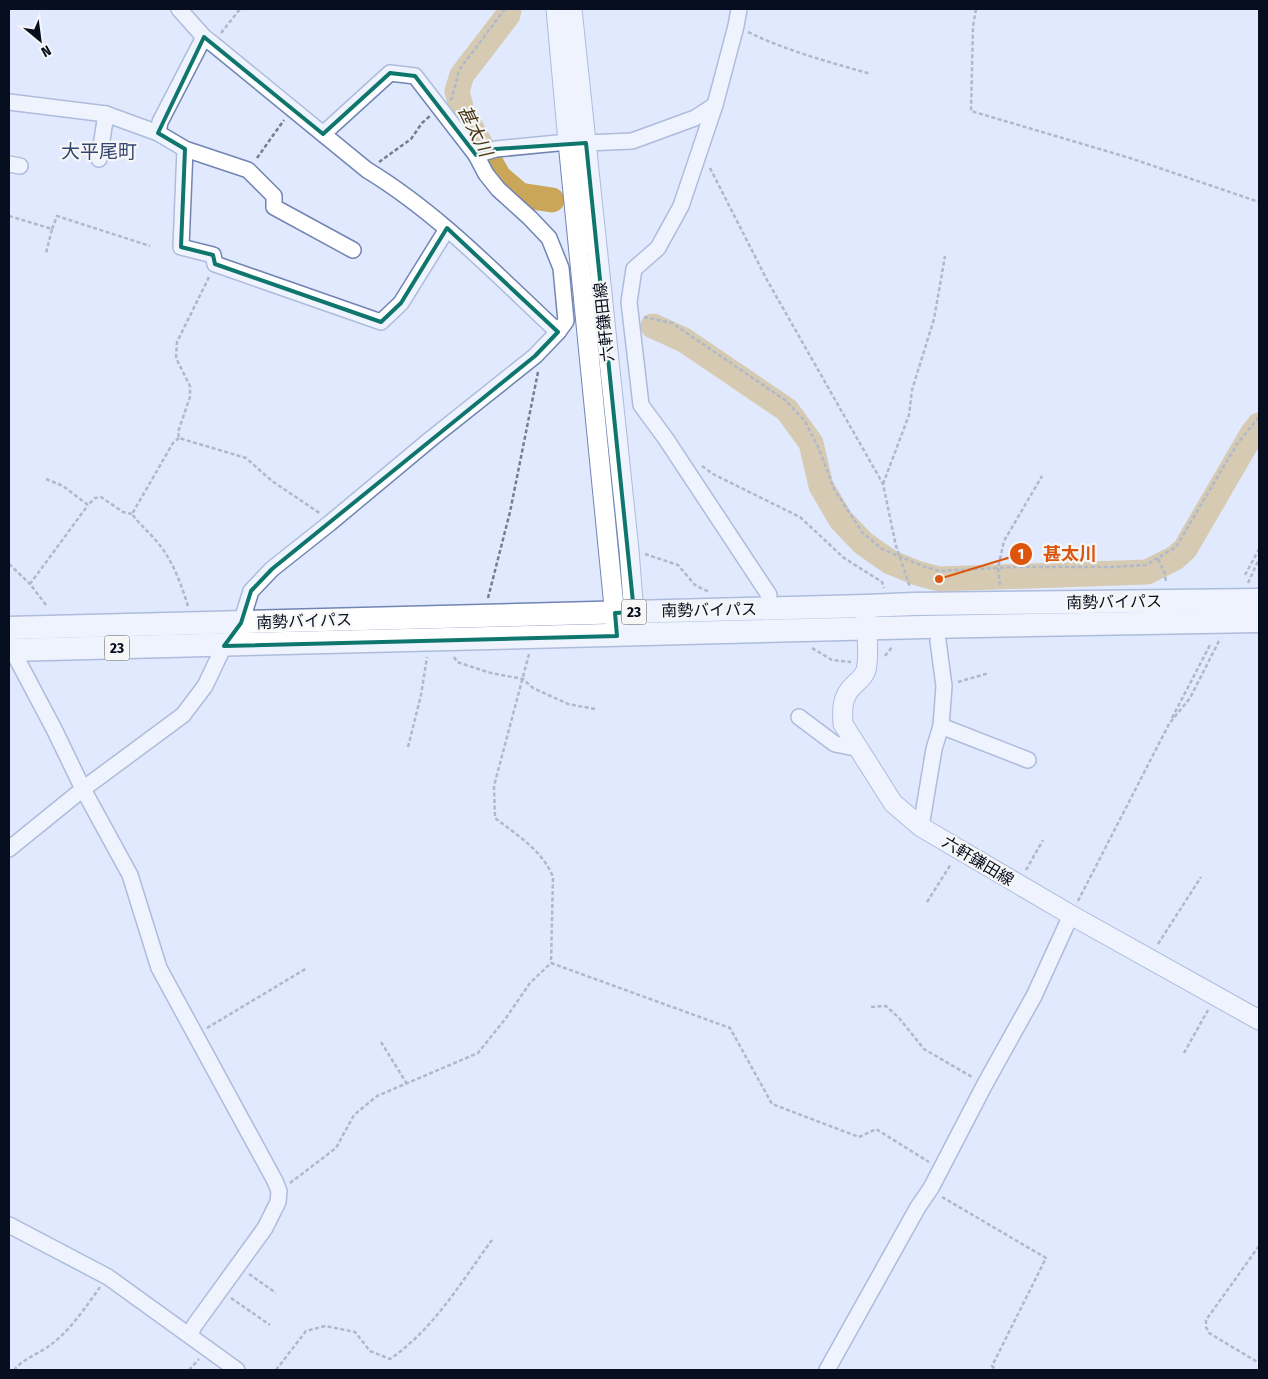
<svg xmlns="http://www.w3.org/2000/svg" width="1268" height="1379" font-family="'Fira Sans Condensed','Noto Sans JP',sans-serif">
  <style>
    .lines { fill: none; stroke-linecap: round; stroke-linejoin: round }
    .river { stroke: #caa758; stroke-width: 25 }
    .minor-casing { stroke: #7185b4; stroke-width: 18 }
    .major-casing { stroke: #7185b4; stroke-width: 21 }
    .highway-casing { stroke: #7185b4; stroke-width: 25 }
    .path { stroke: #757d90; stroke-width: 2.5; stroke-dasharray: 4 2.5; stroke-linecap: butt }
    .minor { stroke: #fff; stroke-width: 15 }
    .major { stroke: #fff; stroke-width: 19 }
    .highway { stroke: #fff; stroke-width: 22 }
    .marked { fill: none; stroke: #0f766e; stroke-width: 4; stroke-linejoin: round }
    .labels { text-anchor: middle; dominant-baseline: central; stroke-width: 4.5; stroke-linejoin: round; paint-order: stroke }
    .shield { fill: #f6f6f6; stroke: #4f5460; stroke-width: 1 }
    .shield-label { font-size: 15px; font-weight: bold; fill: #070e1f }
    .street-label { font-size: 16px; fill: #070e1f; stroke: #f6f6f6 }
    .water-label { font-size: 18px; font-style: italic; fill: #463714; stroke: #f6f6f6 }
    .quarter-label { font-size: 19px; fill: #354771; stroke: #f6f6f6 }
    .leader { fill: none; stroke: #dd550d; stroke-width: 2 }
    .callout-dot { fill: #dd550d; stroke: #f6f6f6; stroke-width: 2 }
    .mark-label { font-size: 15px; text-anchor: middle; font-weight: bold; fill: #fff }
    .callout-label { font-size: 18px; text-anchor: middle; font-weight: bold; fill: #dd550d; stroke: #f6f6f6; stroke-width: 4.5; stroke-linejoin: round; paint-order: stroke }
  </style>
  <rect width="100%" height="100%" fill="#e0e9fe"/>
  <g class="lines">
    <!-- river -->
    <g class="river">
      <polyline points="509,9 508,15 462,75 457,91 462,111 499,177 520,195 552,200"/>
      <polyline points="653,326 684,340 787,410 811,443 821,486 841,520 863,543 890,562 917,573 939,579 1147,572 1175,558 1185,549 1252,434 1259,425"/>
    </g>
    <defs>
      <g id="minor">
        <path d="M179,9L204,37L213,44L367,170C438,213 497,275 558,332"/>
        <polyline points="739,9 736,26 715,105 681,206 658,248 634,269 629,302 641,405 666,439 769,595"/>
        <polyline points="204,37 160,122 158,133 185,149 248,170 274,196 274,207 353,250"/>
        <polyline points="9,102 106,114 158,133"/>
        <polyline points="323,134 390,73 415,76 476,155 496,149 568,142 586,143 632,141 695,118 715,105"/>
        <polyline points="185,149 181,247 213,255 215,264 381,322 401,303 447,229"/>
        <polyline points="99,159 106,114"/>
        <polyline points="9,164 20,166"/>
        <polyline points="9,644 54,729 83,789 130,875 159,968 275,1181 279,1191 278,1202 265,1228 194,1326 190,1335"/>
        <polyline points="799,717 835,744 860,749"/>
        <polyline points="941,726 1028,760"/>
        <polyline points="921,827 934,749 941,726 944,686 938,641"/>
        <polyline points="9,849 83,789 183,715 205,686 224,646 241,623 251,591 272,569 330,523 432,438 535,356 558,332 566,321 561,268 549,238 530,218 498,189 486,174 476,155"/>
        <polyline points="9,1225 108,1277 237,1370"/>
        <polyline points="827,1370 918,1207 931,1188 985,1084 1034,996 1071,915"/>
      </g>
      <g id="major">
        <polyline points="556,9 568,142 616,627"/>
        <polyline points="572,9 629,550 635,627"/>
        <path d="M866,616C866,631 870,655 866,670C864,677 859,680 854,685C842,696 842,708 843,724L893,803L921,827L1071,915L1259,1020"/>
      </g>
      <g id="highway">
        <polyline points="9,628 866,606 914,604 1259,600"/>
        <polyline points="9,650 924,627 1259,621"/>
      </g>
    </defs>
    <!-- minor casing -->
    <use href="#minor" class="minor-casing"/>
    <!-- major casing -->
    <use href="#major" class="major-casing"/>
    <!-- highway casing -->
    <use href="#highway" class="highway-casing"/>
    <!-- path -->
    <g class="path">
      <polyline points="976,9 973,26 971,111 1130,158 1259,202"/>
      <path d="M748,32C787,51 829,62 871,74"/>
      <polyline points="221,33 240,9"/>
      <polyline points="450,100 452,98 459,70 505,9"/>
      <polyline points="257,158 284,120"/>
      <polyline points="379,162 411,139 422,123 430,116"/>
      <polyline points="710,168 767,280 883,484 896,546 910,587"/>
      <polyline points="9,216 52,229 46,253"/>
      <polyline points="52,229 57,216 150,246"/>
      <polyline points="209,277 177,342 176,358 190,386 190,397 178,432 179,438 246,458 272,481 321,514"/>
      <polyline points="644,317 672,323 785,400 805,421 819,449 834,489 862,532 882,549 925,567 940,571 1015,567 1112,567 1146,565 1176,547 1237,444 1259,417"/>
      <path d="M179,438L173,443L132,514C140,525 150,533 158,543C173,561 181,584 188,606"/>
      <polyline points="702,466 713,474 800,517 844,558 882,582 884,588"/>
      <polyline points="46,479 63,486 88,505 95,498 101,497 123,512 132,514"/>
      <polyline points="883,484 909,415 912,390 934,319 945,256"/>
      <polyline points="645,554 678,565 695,585 709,592"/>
      <polyline points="1158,559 1165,574 1166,583"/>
      <polyline points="9,564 30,584"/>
      <polyline points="1245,575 1259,549"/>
      <polyline points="1248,583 1259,559"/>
      <polyline points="1000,585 998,568 1004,541 1042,476"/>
      <polyline points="488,598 510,512 538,372"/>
      <polyline points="46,605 30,584 88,505"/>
      <polyline points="812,648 832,660 851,662"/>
      <path d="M529,654L494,786L495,818C517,835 543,851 553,877L551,963"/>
      <polyline points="885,656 892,647"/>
      <polyline points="454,657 457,662 491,673 523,679 533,688 568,704 595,709"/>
      <polyline points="958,682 989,673"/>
      <polyline points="1172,718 1210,645"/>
      <polyline points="408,747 421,695 427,657"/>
      <polyline points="1026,870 1043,840"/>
      <polyline points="1078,901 1169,724 1190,698 1218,643 1219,638"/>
      <polyline points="927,902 951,864"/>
      <polyline points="1158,944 1201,877"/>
      <polyline points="871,1007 886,1006 899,1018 924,1049 972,1077"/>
      <polyline points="207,1028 307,968"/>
      <polyline points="381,1042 407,1084"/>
      <polyline points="1184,1053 1208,1010"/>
      <polyline points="290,1183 336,1148 354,1115 377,1096 478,1053 506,1018 530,983 551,963 730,1028 772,1104 859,1137 876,1129 929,1162"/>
      <polyline points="942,1197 1046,1258 992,1366 996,1370"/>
      <polyline points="1259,1246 1206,1320 1206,1327 1209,1333 1259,1363"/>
      <polyline points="249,1274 276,1293"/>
      <polyline points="231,1298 270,1325"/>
      <path d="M14,1370C23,1359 38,1354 49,1346C69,1332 86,1307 100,1287"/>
      <polyline points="189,1370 199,1359"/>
      <path d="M276,1370L306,1331L325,1326L355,1332L370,1351L390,1359C434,1329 461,1282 492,1240"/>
    </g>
    <!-- minor -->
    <use href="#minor" class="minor"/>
    <!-- major -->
    <use href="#major" class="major"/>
    <!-- highway -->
    <use href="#highway" class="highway"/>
  </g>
  <!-- marked area -->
  <path d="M0 0H1268V1379H0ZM204,37L323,134L390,73L415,76L476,155L496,149L586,143L634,612L615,613L617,636L224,646L241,623L251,591L272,569L535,356L558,332L447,228L401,303L381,322L215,264L213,255L181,247L185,149L158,133Z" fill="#e0e9fe" fill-opacity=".55" fill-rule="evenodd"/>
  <path class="marked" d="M204,37L323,134L390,73L415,76L476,155L496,149L586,143L634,612L615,613L617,636L224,646L241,623L251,591L272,569L535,356L558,332L447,228L401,303L381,322L215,264L213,255L181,247L185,149L158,133Z"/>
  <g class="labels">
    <!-- shield labels -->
    <g class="shield">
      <rect x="621.5" y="599.5" width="25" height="25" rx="4"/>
      <rect x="104.5" y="635.5" width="25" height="25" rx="4"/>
    </g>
    <g class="shield-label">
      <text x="634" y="612">23</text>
      <text x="117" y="648">23</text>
    </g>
    <!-- street labels -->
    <g class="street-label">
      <text transform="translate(604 322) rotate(-96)">六軒鎌田線</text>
      <text transform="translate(1114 602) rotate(-1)">南勢バイパス</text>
      <text transform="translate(709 610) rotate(-1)">南勢バイパス</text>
      <text transform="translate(304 621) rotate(-2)">南勢バイパス</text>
      <text transform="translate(978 861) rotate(31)">六軒鎌田線</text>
    </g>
    <!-- water labels -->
    <g class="water-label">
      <text transform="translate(475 131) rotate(64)">甚太川</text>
    </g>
    <!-- quarter labels -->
    <g class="quarter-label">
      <text x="99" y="151">大平尾町</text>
    </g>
  </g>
  <!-- callouts -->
  <path class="leader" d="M939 579L1021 554"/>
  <g class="callout-dot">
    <circle cx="939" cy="579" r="5"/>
    <circle cx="1021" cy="554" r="12"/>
  </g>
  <g class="mark-label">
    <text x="1021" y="559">1</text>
  </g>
  <g class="callout-label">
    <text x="1070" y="560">甚太川</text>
  </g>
  <!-- border -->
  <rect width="1268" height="1379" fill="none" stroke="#070e1f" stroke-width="20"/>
  <!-- north arrow -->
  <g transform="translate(40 40) rotate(151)" stroke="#f6f6f6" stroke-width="4" paint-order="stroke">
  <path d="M0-4L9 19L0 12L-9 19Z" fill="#070e1f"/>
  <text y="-8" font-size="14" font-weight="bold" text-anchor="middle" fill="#070e1f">N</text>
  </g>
</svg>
